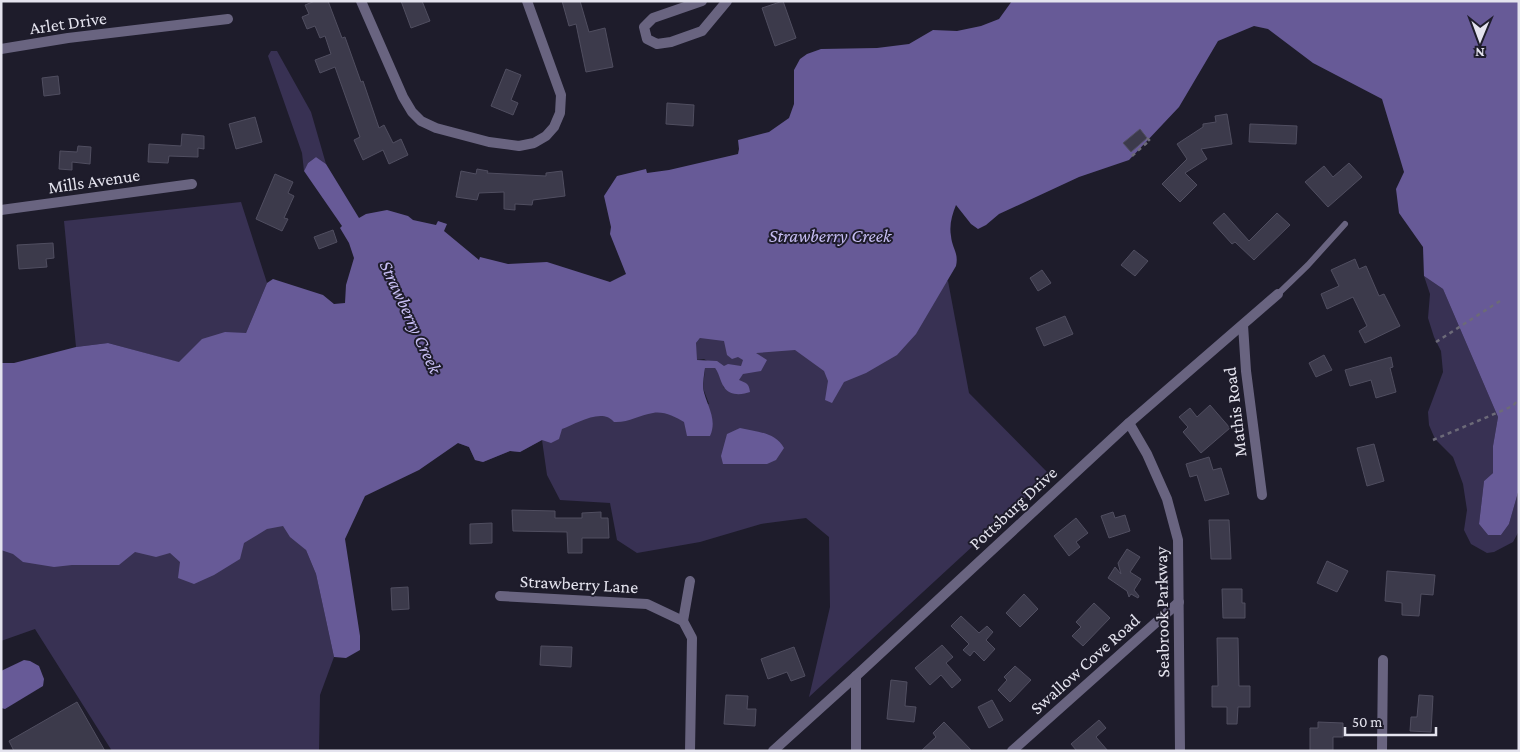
<svg xmlns="http://www.w3.org/2000/svg" width="1520" height="752" font-family="'Crimson Pro',serif">
  <style>
    .green { fill: #383153 }
    .water { fill: #675a97; fill-rule: evenodd }
    .building { fill: #3c3a4b; stroke: #504e60 }
    .lines { fill: none; stroke-linecap: round; stroke-linejoin: round }
    .path { stroke: #6c6a78; stroke-width: 2.5; stroke-dasharray: 4 4; stroke-linecap: butt }
    .service { stroke: #696480; stroke-width: 6 }
    .minor { stroke: #696480; stroke-width: 10 }
    .labels { text-anchor: middle; dominant-baseline: central; stroke-width: 4; stroke-linejoin: round; paint-order: stroke }
    .street-label { font-size: 18px; fill: #e4e3ee; stroke: #1e1c2b }
    .water-label { font-size: 19px; font-style: italic; fill: #c6bdf2; stroke: #1e1c2b }
  </style>
  <rect width="100%" height="100%" fill="#1e1c2b"/>
  <!-- green -->
  <g class="green">
    <polygon points="271,51 277,51 311,112 326,164 316,157 308,163 304,171 302,153 268,56"/>
    <polygon points="241,202 267,283 246,333 248,381 108,343 76,347 64,221"/>
    <polygon points="1424,276 1443,289 1498,417 1493,446 1493,473 1484,481 1479,524 1488,535 1501,535 1509,524 1519,489 1519,531 1513,542 1494,552 1487,553 1471,544 1464,530 1467,510 1463,484 1453,457 1435,439 1429,425 1428,412 1443,372 1441,351 1434,337 1428,318 1430,294"/>
    <polygon points="948,281 969,393 1050,475 809,697 830,607 829,537 806,518 761,524 700,542 637,553 617,540 610,503 560,500 547,475 542,440 520,452 510,451 483,462 475,460 469,447 458,443 570,416 709,404 703,388 705,368 715,368 721,376 724,388 739,380 704,359 696,360 696,343 700,338"/>
    <polygon points="265,476 306,550 316,574 334,657 320,695 319,751 112,751 35,629 1,641 1,481"/>
  </g>
  <!-- water -->
  <g class="water">
    <path d="M1012,1H1519V489L1509,524L1501,535H1488L1479,524L1484,481L1493,473V446L1498,417L1443,289L1424,276L1423,247L1399,213L1396,189L1404,172L1382,99L1313,63L1268,29L1254,26L1218,41L1179,107L1129,160L1079,177L999,214L986,225L978,229L971,224L956,205C952,215 949,225 951,236C952,248 959,253 956,266L916,334L897,355L866,373L844,382L832,403L825,400L828,381L824,371L795,350L756,353L767,360L761,371L743,374L739,380C746,383 749,383 750,392C742,395 729,396 724,387C720,381 720,375 715,368H705C704,374 703,382 703,388C706,405 718,418 710,436H687L684,422C675,417 664,411 653,413C639,415 628,423 614,422C602,407 576,424 562,429L559,439L551,443L542,440L520,452L510,451L483,462L475,460L469,447L458,443L419,470L365,496L345,539L360,636V650L346,658L334,657L316,574L306,550L290,537L283,526L267,529L244,543L240,559L214,575L194,584L178,578L180,562L170,553L156,557L135,552L119,565H72L54,567L23,562L13,554L1,550V363H14L76,347L108,343L179,362L202,339L225,332L246,333L267,283L273,279L323,295L334,304L345,303L346,285L354,258L349,243L340,228L342,226L304,171L308,163L316,157L326,164L359,218L366,214L387,210L408,216L413,220L436,225L438,221L447,224L444,231L479,260L480,257L508,264L547,262L610,282L626,274L610,234L611,227L604,196L617,176L646,169L647,173L669,170L738,154L739,149L738,140L769,132L789,118L794,104V70L800,59L807,54L821,49L877,48L909,44L933,30L957,31L981,26L999,19ZM700,338L724,341L727,355L732,359L738,357L743,360L741,366L728,364L724,366L717,361L697,360L696,343Z"/>
    <path d="M740,428C757,432 775,432 784,448L776,460L767,464H723L721,456L727,434Z"/>
    <polygon points="24,660 30,661 39,666 44,679 43,686 5,709 1,708 1,671"/>
  </g>
  <!-- building -->
  <g class="building">
    <polygon points="315,1 328,1 342,38 345,37 361,82 363,81 379,128 384,125 393,143 401,139 408,155 389,164 383,150 363,160 354,140 360,137 335,67 320,73 315,60 331,54 325,36 320,38 315,26 307,29 302,17 309,14 305,5"/>
    <polygon points="401,1 422,1 430,21 411,28"/>
    <polygon points="562,1 580,1 589,32 605,28 613,67 586,72 576,24 569,26"/>
    <polygon points="783,1 796,38 775,46 762,8"/>
    <polygon points="506,69 521,75 511,100 518,103 513,115 491,106"/>
    <polygon points="58,76 60,94 44,96 42,78"/>
    <polygon points="667,103 694,105 693,126 666,124"/>
    <polygon points="1227,114 1232,144 1201,149 1207,159 1185,173 1197,185 1180,202 1162,184 1187,159 1177,144 1203,127 1203,124 1216,122 1215,116"/>
    <polygon points="255,117 262,142 236,149 229,124"/>
    <polygon points="1250,124 1297,126 1296,144 1249,142"/>
    <polygon points="1140,129 1147,138 1131,152 1123,143"/>
    <polygon points="182,134 204,136 204,149 198,148 198,157 169,156 168,163 148,162 149,144 181,146"/>
    <polygon points="78,146 91,147 90,164 72,162 72,170 59,169 60,151 77,152"/>
    <polygon points="1349,163 1362,177 1328,207 1305,182 1324,166 1333,177"/>
    <polygon points="477,169 488,171 487,173 546,176 546,173 562,171 565,196 533,200 532,205 515,204 515,210 504,209 504,192 479,193 477,200 456,197 461,171 476,174"/>
    <polygon points="275,174 293,182 288,193 294,196 284,218 288,219 282,231 256,219"/>
    <polygon points="1224,213 1249,241 1277,213 1290,225 1254,260 1235,242 1232,244 1213,223"/>
    <polygon points="333,230 337,242 319,249 314,237"/>
    <polygon points="53,243 54,258 46,259 47,267 19,269 17,245"/>
    <polygon points="1134,250 1148,261 1135,276 1121,265"/>
    <polygon points="1355,259 1359,269 1366,266 1379,296 1384,294 1400,326 1365,343 1359,331 1367,326 1353,297 1327,309 1321,294 1339,286 1331,270"/>
    <polygon points="1042,270 1051,283 1038,291 1030,278"/>
    <polygon points="1065,316 1073,334 1044,346 1036,328"/>
    <polygon points="1324,355 1332,370 1316,377 1309,363"/>
    <polygon points="1391,357 1393,367 1390,368 1396,392 1376,398 1371,380 1350,386 1345,370"/>
    <polygon points="1210,405 1230,428 1201,453 1183,432 1188,427 1179,417 1190,408 1197,417"/>
    <polygon points="1374,444 1384,481 1367,486 1357,448"/>
    <polygon points="1209,457 1213,470 1221,468 1229,494 1205,501 1197,475 1190,477 1186,464"/>
    <polygon points="512,510 555,511 555,518 582,518 582,513 601,512 601,518 608,518 609,538 582,538 582,553 568,553 567,532 513,531"/>
    <polygon points="1113,512 1115,518 1125,515 1130,531 1109,538 1101,516"/>
    <polygon points="1076,518 1088,533 1076,542 1080,547 1069,556 1054,536"/>
    <polygon points="1209,520 1229,520 1231,559 1211,559"/>
    <polygon points="492,523 492,543 470,544 470,524"/>
    <polygon points="1127,549 1140,557 1130,572 1141,579 1134,590 1139,596 1138,598 1131,594 1129,597 1127,591 1108,578 1115,567 1121,574 1118,563"/>
    <polygon points="1327,561 1348,571 1337,592 1317,583"/>
    <polygon points="1387,571 1435,575 1433,595 1421,594 1419,616 1402,615 1402,603 1385,601"/>
    <polygon points="408,587 409,609 392,610 391,588"/>
    <polygon points="1222,589 1242,589 1242,603 1245,603 1245,618 1223,618"/>
    <polygon points="1024,594 1038,609 1020,627 1006,613"/>
    <polygon points="1094,603 1110,618 1083,646 1072,636 1081,627 1076,622"/>
    <polygon points="961,616 979,633 987,626 993,632 986,640 995,649 984,661 974,651 970,656 963,650 969,644 951,626"/>
    <polygon points="1217,638 1238,638 1239,686 1250,686 1250,707 1238,707 1237,724 1227,724 1227,707 1212,707 1212,686 1218,686"/>
    <polygon points="942,645 953,657 946,663 961,680 952,688 941,675 930,685 915,668"/>
    <polygon points="541,646 572,647 571,667 540,665"/>
    <polygon points="794,647 805,676 791,681 787,672 768,679 761,659"/>
    <polygon points="1015,666 1031,680 1010,702 998,690 1007,680 1004,677"/>
    <polygon points="891,680 907,682 905,706 916,707 914,722 887,719"/>
    <polygon points="726,695 748,696 747,709 756,709 755,726 724,724"/>
    <polygon points="1419,695 1433,696 1431,732 1410,731 1411,717 1417,717"/>
    <polygon points="992,700 1003,720 989,728 978,707"/>
    <polygon points="77,702 105,751 14,751 9,741"/>
    <polygon points="1099,720 1106,728 1096,737 1108,751 1077,751 1071,744"/>
    <polygon points="944,722 972,751 921,751 936,737 933,733"/>
    <polygon points="1318,722 1343,723 1343,737 1333,737 1333,751 1310,751 1310,728 1318,728"/>
  </g>
  <g class="lines">
    <!-- path -->
    <g class="path">
      <polyline points="1147,138 1151,142"/>
      <polyline points="1132,156 1150,140"/>
      <polyline points="1436,342 1503,299"/>
      <polyline points="1433,440 1513,406 1519,398"/>
    </g>
    <!-- service -->
    <polyline class="service" points="1278,294 1308,265 1345,224"/>
    <!-- minor -->
    <g class="minor">
      <polyline points="361,1 403,97 412,112 421,121 436,128 489,142 519,146 534,143 546,136 554,127 560,113 561,95 527,1"/>
      <polyline points="702,1 653,18 644,27 647,39 657,44 671,42 702,31 727,1"/>
      <polyline points="1,49 68,38 228,19"/>
      <polyline points="1,210 192,184"/>
      <polyline points="1243,325 1246,371 1262,495"/>
      <polyline points="1129,423 1147,454 1167,499 1178,540 1180,751"/>
      <polyline points="690,581 683,621 692,638 690,751"/>
      <polyline points="500,596 647,604 683,621"/>
      <polyline points="856,676 856,751"/>
      <polyline points="773,751 856,676 1129,423 1278,294"/>
      <polyline points="1012,751 1179,602"/>
      <polyline points="1382,751 1383,660"/>
    </g>
  </g>
  <g class="labels">
    <!-- street labels -->
    <g class="street-label">
      <text transform="translate(68 23) rotate(-8)">Arlet Drive</text>
      <text transform="translate(94 181) rotate(-8)">Mills Avenue</text>
      <text transform="translate(1235 412) rotate(-97)">Mathis Road</text>
      <text transform="translate(1013 508) rotate(-43)">Pottsburg Drive</text>
      <text transform="translate(579 584) rotate(3)">Strawberry Lane</text>
      <text transform="translate(1162 612) rotate(-91)">Seabrook Parkway</text>
      <text transform="translate(1085 664) rotate(-42)">Swallow Cove Road</text>
    </g>
    <!-- water labels -->
    <g class="water-label">
      <text x="830" y="235">Strawberry Creek</text>
      <text transform="translate(411 317) rotate(65)">Strawberry Creek</text>
    </g>
  </g>
  <!-- border -->
  <rect width="1520" height="752" fill="none" stroke="#e4e3ee" stroke-width="5"/>
  <!-- north arrow -->
  <g transform="translate(1480 40) rotate(181)" stroke="#1e1c2b" stroke-width="4" paint-order="stroke">
  <path d="M0-4L9 19L0 12L-9 19Z" fill="#e4e3ee"/>
  <text y="-8" font-size="14" font-weight="bold" text-anchor="middle" fill="#e4e3ee">N</text>
  </g>
  <!-- scale -->
  <path d="M1345 727v8h91v-8" fill="none" stroke="#e4e3ee" stroke-width="2.5"/>
  <text x="1352" y="727" font-size="15" fill="#e4e3ee" stroke="#1e1c2b" stroke-width="4" paint-order="stroke">50 m</text>
</svg>
